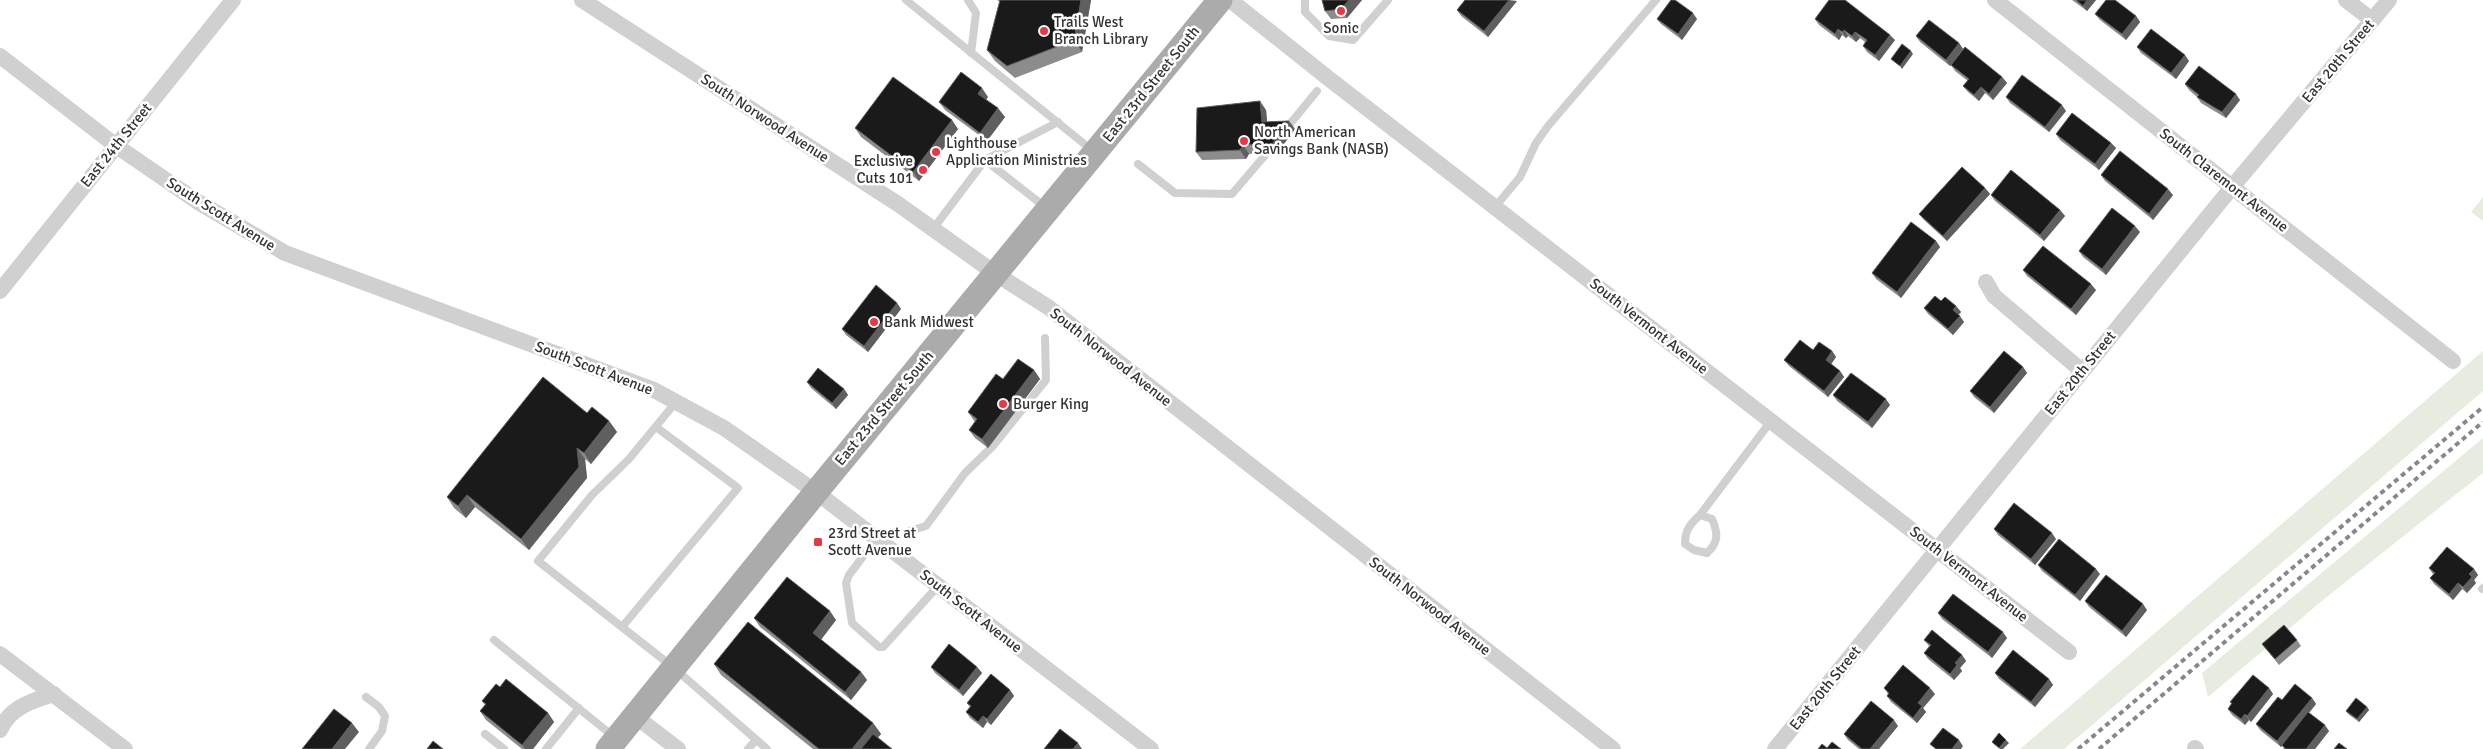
<svg xmlns="http://www.w3.org/2000/svg" width="2483" height="749" font-family="Signika,sans-serif">
  <style>
    .green { fill: #e6ecdf }
    .lines { fill: none; stroke-linecap: round; stroke-linejoin: round }
    .service { stroke: #d0d0d0; stroke-width: 8 }
    .minor { stroke: #d0d0d0; stroke-width: 16 }
    .primary { stroke: #ababab; stroke-width: 25 }
    .rail { stroke: #888; stroke-width: 4; stroke-dasharray: 5 4; stroke-linecap: butt }
    .wall { fill: #8c8c8c }
    .shaded-wall { fill: #5f5f5f }
    .building { fill: #1a1a1a; stroke: #5f5f5f }
    .poi-dot { fill: #e63946; stroke: #fff; stroke-width: 2 }
    .labels { text-anchor: middle; dominant-baseline: central; stroke-width: 5; stroke-linejoin: round; paint-order: stroke }
    .poi-label { font-size: 15px; fill: #333; stroke: #fff; text-anchor: start }
    .street-label { font-size: 15px; fill: #333; stroke: #fff }
  </style>
  <rect width="100%" height="100%" fill="#fff"/>
  <!-- green -->
  <g class="green">
    <polygon points="2483,197 2483,221 2471,212"/>
    <polygon points="2483,351 2483,391 2064,749 2020,749"/>
    <polygon points="2483,438 2483,473 2323,600 2208,697 2202,673"/>
  </g>
  <g class="lines">
    <!-- service -->
    <g class="service">
      <polyline points="906,0 1093,151"/>
      <polyline points="968,0 976,13 971,53"/>
      <polyline points="1305,0 1305,12 1329,36 1353,40 1388,0"/>
      <polyline points="1285,130 1317,91"/>
      <polyline points="985,160 1058,122"/>
      <polyline points="1138,164 1175,193 1232,194 1267,153"/>
      <polyline points="1495,207 1520,177 1536,143 1548,126 1656,0"/>
      <polyline points="933,229 985,160 1045,207"/>
      <polyline points="676,402 629,459 592,495 538,561 674,668 767,749"/>
      <path d="M1700,515L1712,519C1718,533 1719,542 1707,553L1694,550L1685,544C1685,530 1690,524 1700,515L1771,421"/>
      <polyline points="906,532 926,526 965,473 993,446 1046,380 1045,338"/>
      <polyline points="877,538 849,575 846,583 852,623 879,647 883,647 938,586"/>
      <polyline points="2482,589 2483,588"/>
      <polyline points="622,627 738,488 656,427"/>
      <polyline points="494,640 613,736"/>
      <polyline points="366,697 379,707 385,716 382,731 369,749"/>
      <polyline points="485,734 504,749"/>
      <polyline points="546,749 579,708"/>
      <polyline points="748,749 756,740"/>
    </g>
    <!-- minor -->
    <g class="minor">
      <polyline points="582,0 898,204 996,274 1048,307 1613,749"/>
      <polyline points="1230,0 1328,78 2069,652"/>
      <polyline points="1995,0 2453,361"/>
      <polyline points="2346,0 2372,20"/>
      <polyline points="0,56 115,145 198,202 285,253 654,390 724,428 816,492 1151,749"/>
      <polyline points="1986,282 1994,296 2082,371"/>
      <polyline points="0,291 233,0"/>
      <polyline points="0,654 125,749"/>
      <polyline points="635,716 678,749"/>
      <path d="M0,730C10,707 32,701 54,694"/>
      <polyline points="2195,748 2196,749"/>
      <polyline points="1775,749 2233,186 2389,0"/>
    </g>
    <!-- primary -->
    <polyline class="primary" points="608,749 816,492 1220,0"/>
    <!-- rail -->
    <g class="rail">
      <polyline points="2078,749 2483,407"/>
      <polyline points="2099,749 2483,422"/>
    </g>
  </g>
  <!-- wall -->
  <g class="wall">
    <polygon points="997,0 1091,0 1082,52 1015,78 995,61 987,50 1000,2"/>
    <polygon points="1322,0 1362,0 1347,18 1331,19 1325,11"/>
    <polygon points="2072,0 2096,0 2087,11"/>
    <polygon points="1517,1 1488,37 1461,16 1457,10"/>
    <polygon points="2095,14 2136,16 2140,22 2126,40 2100,20"/>
    <polygon points="1657,19 1697,19 1682,40 1661,24"/>
    <polygon points="1815,19 1895,40 1879,61 1867,52 1863,46 1865,42 1860,38 1856,42 1848,36 1846,38 1842,35 1839,40 1819,25"/>
    <polygon points="1916,36 1959,43 1963,49 1950,66 1920,42"/>
    <polygon points="2137,47 2189,61 2176,79 2141,53"/>
    <polygon points="1951,65 2002,77 2007,83 1993,100 1985,93 1979,101 1968,92 1963,86 1968,81 1955,71"/>
    <polygon points="2185,84 2240,100 2226,118 2201,103 2197,97 2189,90"/>
    <polygon points="988,97 986,100 1005,117 987,141 945,110 939,102"/>
    <polygon points="2006,97 2066,111 2049,132 2010,103"/>
    <polygon points="1266,110 1267,122 1289,121 1295,129 1278,152 1249,154 1246,159 1202,160 1196,152"/>
    <polygon points="855,128 958,129 919,181 861,137"/>
    <polygon points="2056,134 2111,143 2116,148 2099,170 2060,140"/>
    <polygon points="2101,175 2173,195 2153,220 2105,181"/>
    <polygon points="1985,188 1990,194 1947,241 1924,220 1919,214"/>
    <polygon points="1991,195 2060,210 2065,216 2044,241 1995,201"/>
    <polygon points="2140,232 2106,275 2083,257 2079,251"/>
    <polygon points="1936,241 1940,247 1901,298 1876,279 1872,273"/>
    <polygon points="2023,270 2096,290 2076,315 2027,276"/>
    <polygon points="1941,301 1956,306 1961,312 1958,315 1964,322 1953,335 1928,314 1924,308"/>
    <polygon points="897,303 901,309 868,352 846,335 842,329"/>
    <polygon points="1813,350 1832,351 1836,357 1831,364 1840,371 1844,377 1828,397 1789,366 1784,360"/>
    <polygon points="2023,367 2027,373 1994,413 1974,397 1970,391"/>
    <polygon points="1034,370 1040,379 988,448 975,438 969,430 975,422 968,412 1003,379"/>
    <polygon points="807,382 844,389 848,395 836,409 811,388"/>
    <polygon points="1833,395 1890,405 1872,428 1837,401"/>
    <polygon points="587,413 609,421 617,432 591,464 585,459 587,478 529,550 475,507 466,518 454,508 447,497"/>
    <polygon points="1994,529 2056,539 2035,565 1998,535"/>
    <polygon points="2038,565 2100,574 2080,601 2042,571"/>
    <polygon points="2429,568 2474,569 2478,575 2474,580 2476,583 2467,593 2462,589 2453,600 2434,584 2430,578 2433,574"/>
    <polygon points="2085,601 2147,610 2126,637 2089,607"/>
    <polygon points="1938,613 2007,638 1992,658 1942,619"/>
    <polygon points="754,618 836,620 821,640 861,672 867,680 851,700 760,627"/>
    <polygon points="1924,640 1962,655 1966,661 1960,668 1962,671 1954,680 1928,659 1924,653 1929,646"/>
    <polygon points="2297,640 2301,646 2279,665 2262,644"/>
    <polygon points="714,664 873,723 881,734 878,737 892,749 813,749 721,675"/>
    <polygon points="931,667 977,667 982,673 963,696 935,673"/>
    <polygon points="1995,673 2049,679 2053,685 2035,707 1999,679"/>
    <polygon points="500,687 548,713 554,722 533,749 522,749 486,720 480,711 485,705 482,701"/>
    <polygon points="1884,688 1935,694 1923,708 1926,712 1917,723 1891,702 1887,696 1888,694"/>
    <polygon points="2269,688 2273,694 2251,722 2249,720 2245,725 2232,715 2228,709 2232,703 2230,702"/>
    <polygon points="1010,690 1014,696 991,725 987,722 983,728 970,718 966,712 970,707 967,703"/>
    <polygon points="2312,698 2316,704 2309,713 2329,731 2315,749 2284,749 2282,746 2281,747 2260,730 2256,724 2282,700"/>
    <polygon points="2367,707 2369,710 2359,722 2348,714 2346,711"/>
    <polygon points="1898,726 1879,749 1859,749 1848,740 1844,734"/>
  </g>
  <!-- shaded-wall -->
  <g class="shaded-wall">
    <polygon points="1081,0 1091,0 1082,52 1074,40"/>
    <polygon points="1349,0 1362,0 1347,18 1341,9"/>
    <polygon points="1509,0 1517,1 1488,37 1484,31"/>
    <polygon points="2087,0 2096,0 2087,11 2083,6"/>
    <polygon points="1693,13 1697,19 1682,40 1678,34"/>
    <polygon points="2136,16 2140,22 2126,40 2122,34"/>
    <polygon points="1838,29 1842,35 1839,40 1835,34"/>
    <polygon points="1844,30 1848,36 1846,38 1842,32"/>
    <polygon points="1855,32 1860,38 1856,42 1852,36"/>
    <polygon points="1890,35 1895,40 1879,61 1875,55"/>
    <polygon points="1959,43 1963,49 1950,66 1946,60"/>
    <polygon points="1911,51 1913,54 1902,69 1900,66"/>
    <polygon points="2185,55 2189,61 2176,79 2171,73"/>
    <polygon points="2002,77 2007,83 1993,100 1989,94"/>
    <polygon points="1981,87 1985,93 1979,101 1974,95"/>
    <polygon points="982,88 988,97 984,102 978,94"/>
    <polygon points="2236,94 2240,100 2226,118 2222,112"/>
    <polygon points="1260,101 1266,110 1268,131 1262,122"/>
    <polygon points="2062,105 2066,111 2049,132 2045,127"/>
    <polygon points="998,108 1005,117 987,141 980,133"/>
    <polygon points="952,120 958,129 919,181 913,172"/>
    <polygon points="1289,121 1295,129 1278,152 1272,144"/>
    <polygon points="2111,143 2116,148 2099,170 2095,164"/>
    <polygon points="1243,145 1249,154 1246,159 1240,150"/>
    <polygon points="1985,188 1990,194 1947,241 1943,236"/>
    <polygon points="2168,189 2173,195 2153,220 2149,214"/>
    <polygon points="2060,210 2065,216 2044,241 2040,235"/>
    <polygon points="2135,226 2140,232 2106,275 2102,269"/>
    <polygon points="1936,241 1940,247 1901,298 1897,292"/>
    <polygon points="2091,284 2096,290 2076,315 2071,309"/>
    <polygon points="897,303 901,309 868,352 864,346"/>
    <polygon points="1956,306 1961,312 1957,316 1953,310"/>
    <polygon points="1960,316 1964,322 1953,335 1948,329"/>
    <polygon points="1832,351 1836,357 1830,366 1826,360"/>
    <polygon points="2023,367 2027,373 1994,413 1990,407"/>
    <polygon points="1034,370 1040,379 988,448 982,439"/>
    <polygon points="1840,371 1844,377 1828,397 1824,391"/>
    <polygon points="844,389 848,395 836,409 832,403"/>
    <polygon points="1886,399 1890,405 1872,428 1868,422"/>
    <polygon points="609,421 617,432 591,464 584,453"/>
    <polygon points="577,448 585,459 587,478 529,550 521,539"/>
    <polygon points="467,495 475,507 466,518 458,506"/>
    <polygon points="2052,533 2056,539 2035,565 2031,559"/>
    <polygon points="2096,569 2100,574 2080,601 2075,595"/>
    <polygon points="2474,569 2478,575 2474,580 2476,583 2467,593 2463,587 2469,574"/>
    <polygon points="2458,583 2462,589 2453,600 2449,594"/>
    <polygon points="2143,604 2147,610 2126,637 2122,631"/>
    <polygon points="830,611 836,620 819,642 813,633"/>
    <polygon points="2003,632 2007,638 1992,658 1988,652"/>
    <polygon points="1962,655 1966,661 1960,668 1962,671 1954,680 1950,674 1955,663"/>
    <polygon points="977,667 982,673 963,696 959,690"/>
    <polygon points="861,672 867,680 851,700 845,692"/>
    <polygon points="2049,679 2053,685 2035,707 2031,702"/>
    <polygon points="1930,688 1935,694 1923,708 1926,712 1917,723 1913,718 1918,703"/>
    <polygon points="2269,688 2273,694 2251,722 2247,716"/>
    <polygon points="1010,690 1014,696 991,725 987,719"/>
    <polygon points="2312,698 2316,704 2281,747 2277,741"/>
    <polygon points="2367,707 2369,710 2359,722 2357,719"/>
    <polygon points="548,713 554,722 533,749 525,749 522,745"/>
    <polygon points="2245,714 2249,720 2245,725 2241,719"/>
    <polygon points="983,716 987,722 983,728 978,722"/>
    <polygon points="1894,720 1898,726 1879,749 1870,749"/>
    <polygon points="352,723 359,732 345,749 332,749"/>
    <polygon points="873,723 881,734 868,749 852,749"/>
    <polygon points="2325,725 2329,731 2315,749 2306,749"/>
    <polygon points="1959,740 1963,746 1961,749 1952,749"/>
    <polygon points="2006,740 2009,743 2003,749 2000,749 1999,748"/>
    <polygon points="1078,743 1082,749 1073,749"/>
  </g>
  <!-- building -->
  <g class="building">
    <polygon points="1000,0 1081,0 1074,40 1007,66 987,50"/>
    <polygon points="1322,0 1349,0 1341,9 1325,11"/>
    <polygon points="1465,0 1509,0 1484,31 1457,10"/>
    <polygon points="1671,0 1675,0 1693,13 1678,34 1657,19"/>
    <polygon points="1829,0 1845,0 1890,35 1875,55 1863,46 1867,40 1855,32 1852,36 1844,30 1842,32 1838,29 1835,34 1815,19"/>
    <polygon points="2076,0 2087,0 2083,6"/>
    <polygon points="2106,0 2115,0 2136,16 2122,34 2095,14"/>
    <polygon points="1929,20 1959,43 1946,60 1916,36"/>
    <polygon points="2151,29 2185,55 2171,73 2137,47"/>
    <polygon points="1902,44 1911,51 1900,66 1891,59"/>
    <polygon points="1965,47 2002,77 1989,94 1981,87 1974,95 1963,86 1969,79 1951,65"/>
    <polygon points="2199,66 2236,94 2222,112 2197,97 2199,95 2185,84"/>
    <polygon points="961,72 982,88 978,94 998,108 980,133 939,102"/>
    <polygon points="2022,75 2062,105 2045,127 2006,97"/>
    <polygon points="893,77 952,120 913,172 855,128"/>
    <polygon points="1260,101 1262,122 1289,121 1272,144 1243,145 1240,150 1196,152 1197,108"/>
    <polygon points="2072,113 2111,143 2095,164 2056,134"/>
    <polygon points="2120,151 2168,189 2149,214 2101,175"/>
    <polygon points="1962,167 1985,188 1943,236 1919,214"/>
    <polygon points="2011,170 2060,210 2040,235 1991,195"/>
    <polygon points="2112,208 2135,226 2102,269 2079,251"/>
    <polygon points="1911,222 1936,241 1897,292 1872,273"/>
    <polygon points="2043,246 2091,284 2071,309 2023,270"/>
    <polygon points="876,285 897,303 864,346 842,329"/>
    <polygon points="1935,296 1941,301 1945,297 1956,306 1953,310 1960,316 1948,329 1924,308"/>
    <polygon points="1800,340 1813,350 1819,342 1832,351 1826,360 1840,371 1824,391 1784,360"/>
    <polygon points="2004,351 2023,367 1990,407 1970,391"/>
    <polygon points="1018,359 1034,370 982,439 969,430 977,419 968,412 996,374 1003,379"/>
    <polygon points="818,368 844,389 832,403 807,382"/>
    <polygon points="1851,373 1886,399 1868,422 1833,395"/>
    <polygon points="543,377 587,413 592,407 609,421 584,453 577,448 579,467 521,539 467,495 458,506 447,497"/>
    <polygon points="2014,503 2052,533 2031,559 1994,529"/>
    <polygon points="2059,539 2096,569 2075,595 2038,565"/>
    <polygon points="2447,547 2474,569 2469,574 2472,577 2463,587 2458,583 2449,594 2430,578 2435,573 2429,568"/>
    <polygon points="2106,575 2143,604 2122,631 2085,601"/>
    <polygon points="787,577 830,611 813,633 861,672 845,692 754,618"/>
    <polygon points="1953,594 2003,632 1988,652 1938,613"/>
    <polygon points="748,622 873,723 852,749 819,749 714,664"/>
    <polygon points="2284,625 2297,640 2275,659 2262,644"/>
    <polygon points="1932,630 1962,655 1955,663 1957,665 1950,674 1924,653 1931,645 1924,640"/>
    <polygon points="949,644 977,667 959,690 931,667"/>
    <polygon points="2013,650 2049,679 2031,702 1995,673"/>
    <polygon points="1903,665 1930,688 1918,703 1922,706 1913,718 1887,696 1889,693 1884,688"/>
    <polygon points="991,674 1010,690 987,719 983,716 978,722 966,712 971,706 967,703"/>
    <polygon points="2253,675 2269,688 2247,716 2245,714 2241,719 2228,709 2232,703 2230,702"/>
    <polygon points="506,679 548,713 522,745 480,711 486,704 482,701 496,684 500,687"/>
    <polygon points="2295,684 2312,698 2277,741 2256,724 2278,697 2282,700"/>
    <polygon points="2356,698 2367,707 2357,719 2346,711"/>
    <polygon points="1871,701 1894,720 1870,749 1862,749 1844,734"/>
    <polygon points="334,709 352,723 332,749 302,749"/>
    <polygon points="2308,712 2325,725 2306,749 2285,749 2285,748 2282,745"/>
    <polygon points="1943,728 1959,740 1952,749 1936,749 1930,744"/>
    <polygon points="1060,729 1078,743 1073,749 1044,749"/>
    <polygon points="1999,733 2006,740 1999,748 1992,742"/>
    <polygon points="873,734 892,749 861,749"/>
    <polygon points="433,741 443,749 427,749"/>
    <polygon points="1832,742 1841,749 1818,749 1822,744 1827,748"/>
    <polygon points="2339,743 2347,749 2334,749"/>
  </g>
  <!-- markers -->
  <g class="poi-dot">
    <circle cx="1341" cy="11" r="5"/>
    <circle cx="1044" cy="31" r="5"/>
    <circle cx="1244" cy="141" r="5"/>
    <circle cx="936" cy="152" r="5"/>
    <circle cx="923" cy="170" r="5"/>
    <circle cx="874" cy="322" r="5"/>
    <circle cx="1003" cy="404" r="5"/>
    <rect x="813" y="537" width="10" height="10" rx="2.5"/>
  </g>
  <g class="labels">
    <!-- poi labels -->
    <g class="poi-label">
      <text x="1054" y="22">Trails West<tspan x="1054" dy="17">Branch Library</tspan></text>
      <text x="1341" y="28" text-anchor="middle">Sonic</text>
      <text x="1254" y="132">North American<tspan x="1254" dy="17">Savings Bank (NASB)</tspan></text>
      <text x="946" y="143">Lighthouse<tspan x="946" dy="17">Application Ministries</tspan></text>
      <text x="913" y="161" text-anchor="end">Exclusive<tspan x="913" dy="17">Cuts 101</tspan></text>
      <text x="884" y="322">Bank Midwest</text>
      <text x="1013" y="404">Burger King</text>
      <text x="828" y="533">23rd Street at<tspan x="828" dy="17">Scott Avenue</tspan></text>
    </g>
    <!-- street labels -->
    <g class="street-label">
      <text transform="translate(2338 61) rotate(-50)">East 20th Street</text>
      <text transform="translate(1151 84) rotate(-51)">East 23rd Street South</text>
      <text transform="translate(765 118) rotate(33)">South Norwood Avenue</text>
      <text transform="translate(116 145) rotate(-51)">East 24th Street</text>
      <text transform="translate(2224 180) rotate(38)">South Claremont Avenue</text>
      <text transform="translate(221 214) rotate(32)">South Scott Avenue</text>
      <text transform="translate(1649 326) rotate(38)">South Vermont Avenue</text>
      <text transform="translate(1111 357) rotate(38)">South Norwood Avenue</text>
      <text transform="translate(594 368) rotate(21)">South Scott Avenue</text>
      <text transform="translate(2080 373) rotate(-51)">East 20th Street</text>
      <text transform="translate(884 408) rotate(-50)">East 23rd Street South</text>
      <text transform="translate(1969 574) rotate(38)">South Vermont Avenue</text>
      <text transform="translate(1430 606) rotate(38)">South Norwood Avenue</text>
      <text transform="translate(971 611) rotate(38)">South Scott Avenue</text>
      <text transform="translate(1825 688) rotate(-51)">East 20th Street</text>
    </g>
  </g>
</svg>
